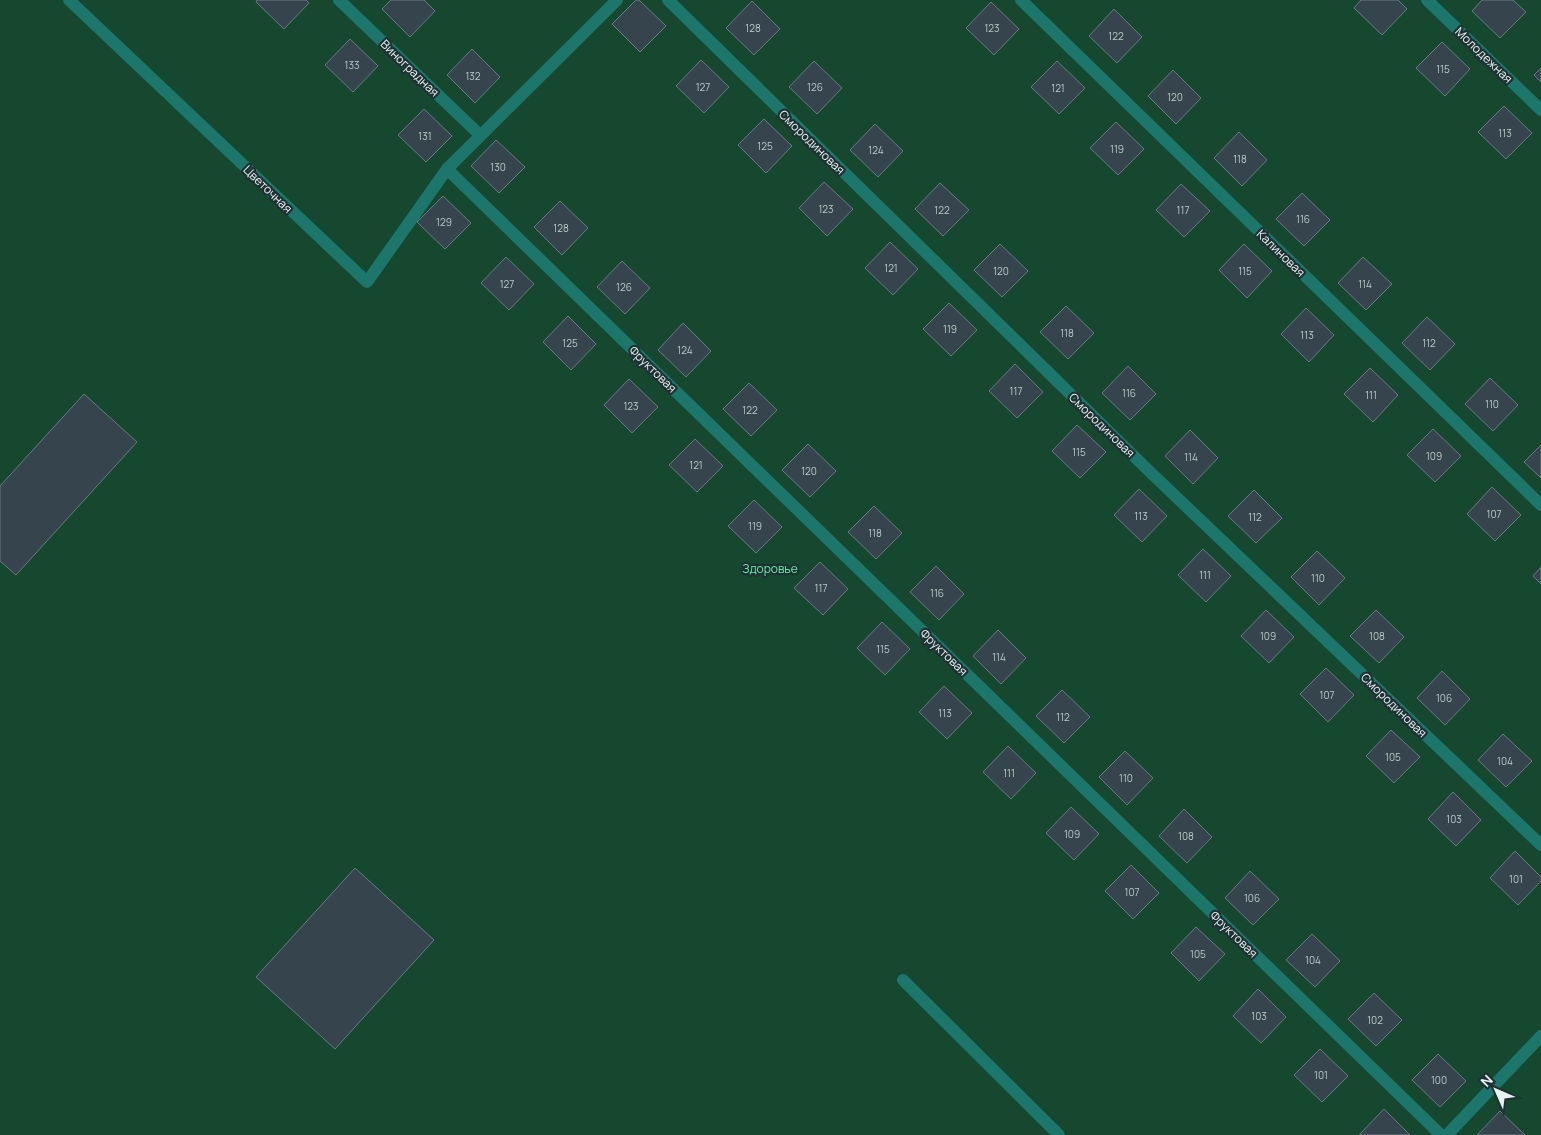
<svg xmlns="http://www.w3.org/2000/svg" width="1541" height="1135" font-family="Manrope,sans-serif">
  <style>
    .green { fill: #15482e }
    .building { fill: #36454d; stroke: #6a7a83 }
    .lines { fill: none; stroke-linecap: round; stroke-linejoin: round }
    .lane { stroke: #1d766b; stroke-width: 12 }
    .street { stroke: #1d766b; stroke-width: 12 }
    .labels { text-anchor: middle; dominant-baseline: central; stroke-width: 4.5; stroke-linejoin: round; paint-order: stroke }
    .number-label { font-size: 10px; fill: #bcc8ca }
    .street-label { font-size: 12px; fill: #e8f3f4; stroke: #1f3133 }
    .park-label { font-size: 12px; fill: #69eea7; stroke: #1f3133 }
  </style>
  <rect width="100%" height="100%" fill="#1f3133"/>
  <!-- green -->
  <rect class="green" x="0" y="0" width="1541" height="1135"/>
  <!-- building -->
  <g class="building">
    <polygon points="257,0 306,0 309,3 284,29 256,2"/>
    <polygon points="391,0 424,0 435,11 410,37 382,9"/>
    <polygon points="636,0 639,0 666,26 640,52 612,24"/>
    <polygon points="1361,0 1398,0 1407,9 1382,35 1354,8"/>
    <polygon points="1482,0 1513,0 1526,12 1500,38 1472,11"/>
    <polygon points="752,1 780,29 754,55 726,28"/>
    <polygon points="991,2 1019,29 994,55 966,28"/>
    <polygon points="1114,9 1142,37 1117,63 1089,36"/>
    <polygon points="350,39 378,66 353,92 325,65"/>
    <polygon points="1442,42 1470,69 1445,96 1416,68"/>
    <polygon points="472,49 500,77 475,103 447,75"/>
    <polygon points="701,60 729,87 704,113 676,86"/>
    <polygon points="814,61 842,88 817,114 789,87"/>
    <polygon points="1057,61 1085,88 1059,114 1031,87"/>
    <polygon points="1541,68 1541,82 1534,75"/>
    <polygon points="1173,70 1201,98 1176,124 1148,96"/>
    <polygon points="1504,106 1532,133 1506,159 1478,132"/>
    <polygon points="424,109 452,136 426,162 398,135"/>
    <polygon points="764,119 792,146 766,173 738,145"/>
    <polygon points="1116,122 1144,149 1118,175 1090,148"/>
    <polygon points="875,124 903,151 878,177 850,150"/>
    <polygon points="1239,132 1267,160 1242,186 1214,158"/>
    <polygon points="496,140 525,167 499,193 471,166"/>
    <polygon points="824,182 853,209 827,236 799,208"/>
    <polygon points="940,183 969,210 943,236 915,209"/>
    <polygon points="1181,184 1210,211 1184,237 1156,210"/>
    <polygon points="1302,193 1330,220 1304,246 1276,219"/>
    <polygon points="443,196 471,223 445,249 417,222"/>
    <polygon points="560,201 588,228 562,255 534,227"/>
    <polygon points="890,242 918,269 893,295 865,268"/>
    <polygon points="1000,244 1028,271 1002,297 974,270"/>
    <polygon points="1244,244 1272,271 1247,298 1219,270"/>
    <polygon points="506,257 534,284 509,310 481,283"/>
    <polygon points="1363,257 1392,284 1366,310 1338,283"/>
    <polygon points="622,261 650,288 625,314 597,287"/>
    <polygon points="949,303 977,330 951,356 923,329"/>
    <polygon points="1066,306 1094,333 1068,359 1040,332"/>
    <polygon points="1306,308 1334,335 1309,362 1281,334"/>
    <polygon points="568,316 596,344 571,370 543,342"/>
    <polygon points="1427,317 1455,344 1430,370 1402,343"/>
    <polygon points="683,323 711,351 686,377 658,350"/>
    <polygon points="1015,364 1043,392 1017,418 989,391"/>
    <polygon points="1128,366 1156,394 1130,420 1102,393"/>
    <polygon points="1370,368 1398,395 1373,422 1344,394"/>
    <polygon points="1490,378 1518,405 1493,431 1465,404"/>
    <polygon points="629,379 658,407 632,433 604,405"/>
    <polygon points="749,383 777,410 751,436 723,409"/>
    <polygon points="84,394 137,442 16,575 0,561 0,486"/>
    <polygon points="1077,425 1106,452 1080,478 1052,451"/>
    <polygon points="1433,429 1461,456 1435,482 1407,455"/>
    <polygon points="1190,430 1218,458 1193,484 1165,456"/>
    <polygon points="695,439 723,466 697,492 669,465"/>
    <polygon points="808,444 836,471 810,497 782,470"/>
    <polygon points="1541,445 1541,478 1524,462"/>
    <polygon points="1492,487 1521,515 1495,541 1467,514"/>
    <polygon points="1139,489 1167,516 1142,542 1114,515"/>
    <polygon points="1254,490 1282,518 1256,543 1228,516"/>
    <polygon points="754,500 782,527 756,553 728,526"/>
    <polygon points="874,506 902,533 876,559 848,532"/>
    <polygon points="1203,549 1231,576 1206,602 1178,575"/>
    <polygon points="1317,551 1345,578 1319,605 1291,577"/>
    <polygon points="820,562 848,589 823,615 794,588"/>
    <polygon points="936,566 964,594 939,620 910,592"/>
    <polygon points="1541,567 1541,584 1533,576"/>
    <polygon points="1266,610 1294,637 1269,663 1241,636"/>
    <polygon points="1376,610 1404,637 1379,663 1350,636"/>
    <polygon points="882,622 910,649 885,675 857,648"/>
    <polygon points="998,630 1026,658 1001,684 973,656"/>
    <polygon points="1326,668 1354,695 1328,722 1300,694"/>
    <polygon points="1442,671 1470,699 1445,725 1417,698"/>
    <polygon points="944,686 972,713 947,739 919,712"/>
    <polygon points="1062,690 1090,717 1064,743 1036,716"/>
    <polygon points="1391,730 1420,757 1394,783 1366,756"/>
    <polygon points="1503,734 1532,761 1506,787 1478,760"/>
    <polygon points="1008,746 1036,773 1011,799 983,772"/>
    <polygon points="1125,751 1153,778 1127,805 1099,777"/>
    <polygon points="1453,792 1481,820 1456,846 1428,819"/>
    <polygon points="1071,807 1099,834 1074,860 1046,833"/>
    <polygon points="1184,809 1212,837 1187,863 1159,836"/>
    <polygon points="1515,851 1541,877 1541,881 1518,905 1490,878"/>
    <polygon points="1131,865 1159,893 1133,919 1105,891"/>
    <polygon points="355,868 434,940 335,1049 256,977"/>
    <polygon points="1250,871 1279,899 1253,925 1225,898"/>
    <polygon points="1196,927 1225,954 1199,981 1171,953"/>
    <polygon points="1312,934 1340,961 1315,987 1286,960"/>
    <polygon points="1258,989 1286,1017 1261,1043 1233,1016"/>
    <polygon points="1374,993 1402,1020 1376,1046 1348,1019"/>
    <polygon points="1320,1049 1348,1076 1322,1102 1294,1075"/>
    <polygon points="1438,1054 1466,1081 1440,1107 1412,1080"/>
    <polygon points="1384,1109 1410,1135 1359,1135"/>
    <polygon points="1500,1111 1525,1135 1477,1135"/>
  </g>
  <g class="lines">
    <!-- lane -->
    <g class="lane">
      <polyline points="447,169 617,0"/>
      <polyline points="903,980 1059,1135"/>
    </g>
    <!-- street -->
    <g class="street">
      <polyline points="69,0 367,282 447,169 1441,1135"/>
      <polyline points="339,0 480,135"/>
      <polyline points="668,0 1147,469 1541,845"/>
      <polyline points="1021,0 1541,505"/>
      <polyline points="1427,0 1541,110"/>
      <polyline points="1447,1135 1541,1036"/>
    </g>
  </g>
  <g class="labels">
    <!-- number labels -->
    <g class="number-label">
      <text x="753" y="28">128</text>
      <text x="992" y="28">123</text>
      <text x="1116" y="36">122</text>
      <text x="352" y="65">133</text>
      <text x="1443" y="69">115</text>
      <text x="473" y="76">132</text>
      <text x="703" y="87">127</text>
      <text x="815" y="87">126</text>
      <text x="1058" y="88">121</text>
      <text x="1175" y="97">120</text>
      <text x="1505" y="133">113</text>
      <text x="425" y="136">131</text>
      <text x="765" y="146">125</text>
      <text x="1117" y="149">119</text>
      <text x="876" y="150">124</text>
      <text x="1240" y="159">118</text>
      <text x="498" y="167">130</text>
      <text x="826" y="209">123</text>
      <text x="942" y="210">122</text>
      <text x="1183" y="210">117</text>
      <text x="1303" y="219">116</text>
      <text x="444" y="222">129</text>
      <text x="561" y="228">128</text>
      <text x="891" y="268">121</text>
      <text x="1001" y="271">120</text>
      <text x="1245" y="271">115</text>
      <text x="507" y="284">127</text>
      <text x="1365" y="284">114</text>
      <text x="624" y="287">126</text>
      <text x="950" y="329">119</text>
      <text x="1067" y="333">118</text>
      <text x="1307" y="335">113</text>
      <text x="570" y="343">125</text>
      <text x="1429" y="343">112</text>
      <text x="685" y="350">124</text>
      <text x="1016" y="391">117</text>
      <text x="1129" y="393">116</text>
      <text x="1371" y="395">111</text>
      <text x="1492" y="404">110</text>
      <text x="631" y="406">123</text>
      <text x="750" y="410">122</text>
      <text x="1079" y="452">115</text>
      <text x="1434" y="456">109</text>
      <text x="1191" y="457">114</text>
      <text x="696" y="465">121</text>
      <text x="809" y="471">120</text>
      <text x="1494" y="514">107</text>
      <text x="1141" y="516">113</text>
      <text x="1255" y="517">112</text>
      <text x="755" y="526">119</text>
      <text x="875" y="533">118</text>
      <text x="1205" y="575">111</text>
      <text x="1318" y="578">110</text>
      <text x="821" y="588">117</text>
      <text x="937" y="593">116</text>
      <text x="1268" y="636">109</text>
      <text x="1377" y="636">108</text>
      <text x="883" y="649">115</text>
      <text x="999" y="657">114</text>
      <text x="1327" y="695">107</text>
      <text x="1444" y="698">106</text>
      <text x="945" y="713">113</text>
      <text x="1063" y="717">112</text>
      <text x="1393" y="757">105</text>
      <text x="1505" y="761">104</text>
      <text x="1009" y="773">111</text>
      <text x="1126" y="778">110</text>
      <text x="1454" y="819">103</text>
      <text x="1072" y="834">109</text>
      <text x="1186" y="836">108</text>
      <text x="1516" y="879">101</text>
      <text x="1132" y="892">107</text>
      <text x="1252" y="898">106</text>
      <text x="1198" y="954">105</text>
      <text x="1313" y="960">104</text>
      <text x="1259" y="1016">103</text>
      <text x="1375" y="1020">102</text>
      <text x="1321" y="1075">101</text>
      <text x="1439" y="1080">100</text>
    </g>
    <!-- street labels -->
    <g class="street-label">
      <text transform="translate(1484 55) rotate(44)">Молодежная</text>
      <text transform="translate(410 68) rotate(44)">Виноградная</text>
      <text transform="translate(812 142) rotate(44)">Смородиновая</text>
      <text transform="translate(268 189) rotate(44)">Цветочная</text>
      <text transform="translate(1281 253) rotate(44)">Калиновая</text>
      <text transform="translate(653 369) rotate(44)">Фруктовая</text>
      <text transform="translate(1102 425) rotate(44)">Смородиновая</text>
      <text transform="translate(944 652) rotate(44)">Фруктовая</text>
      <text transform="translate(1394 705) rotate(44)">Смородиновая</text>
      <text transform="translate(1234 934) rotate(44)">Фруктовая</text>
    </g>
    <!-- park labels -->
    <g class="park-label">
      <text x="770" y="568">Здоровье</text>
    </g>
  </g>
  <!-- north arrow -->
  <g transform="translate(1496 1090) rotate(315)" stroke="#1f3133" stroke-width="4" paint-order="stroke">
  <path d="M0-4L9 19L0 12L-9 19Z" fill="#e8f3f4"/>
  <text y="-8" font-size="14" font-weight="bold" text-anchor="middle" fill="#e8f3f4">N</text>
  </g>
</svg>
